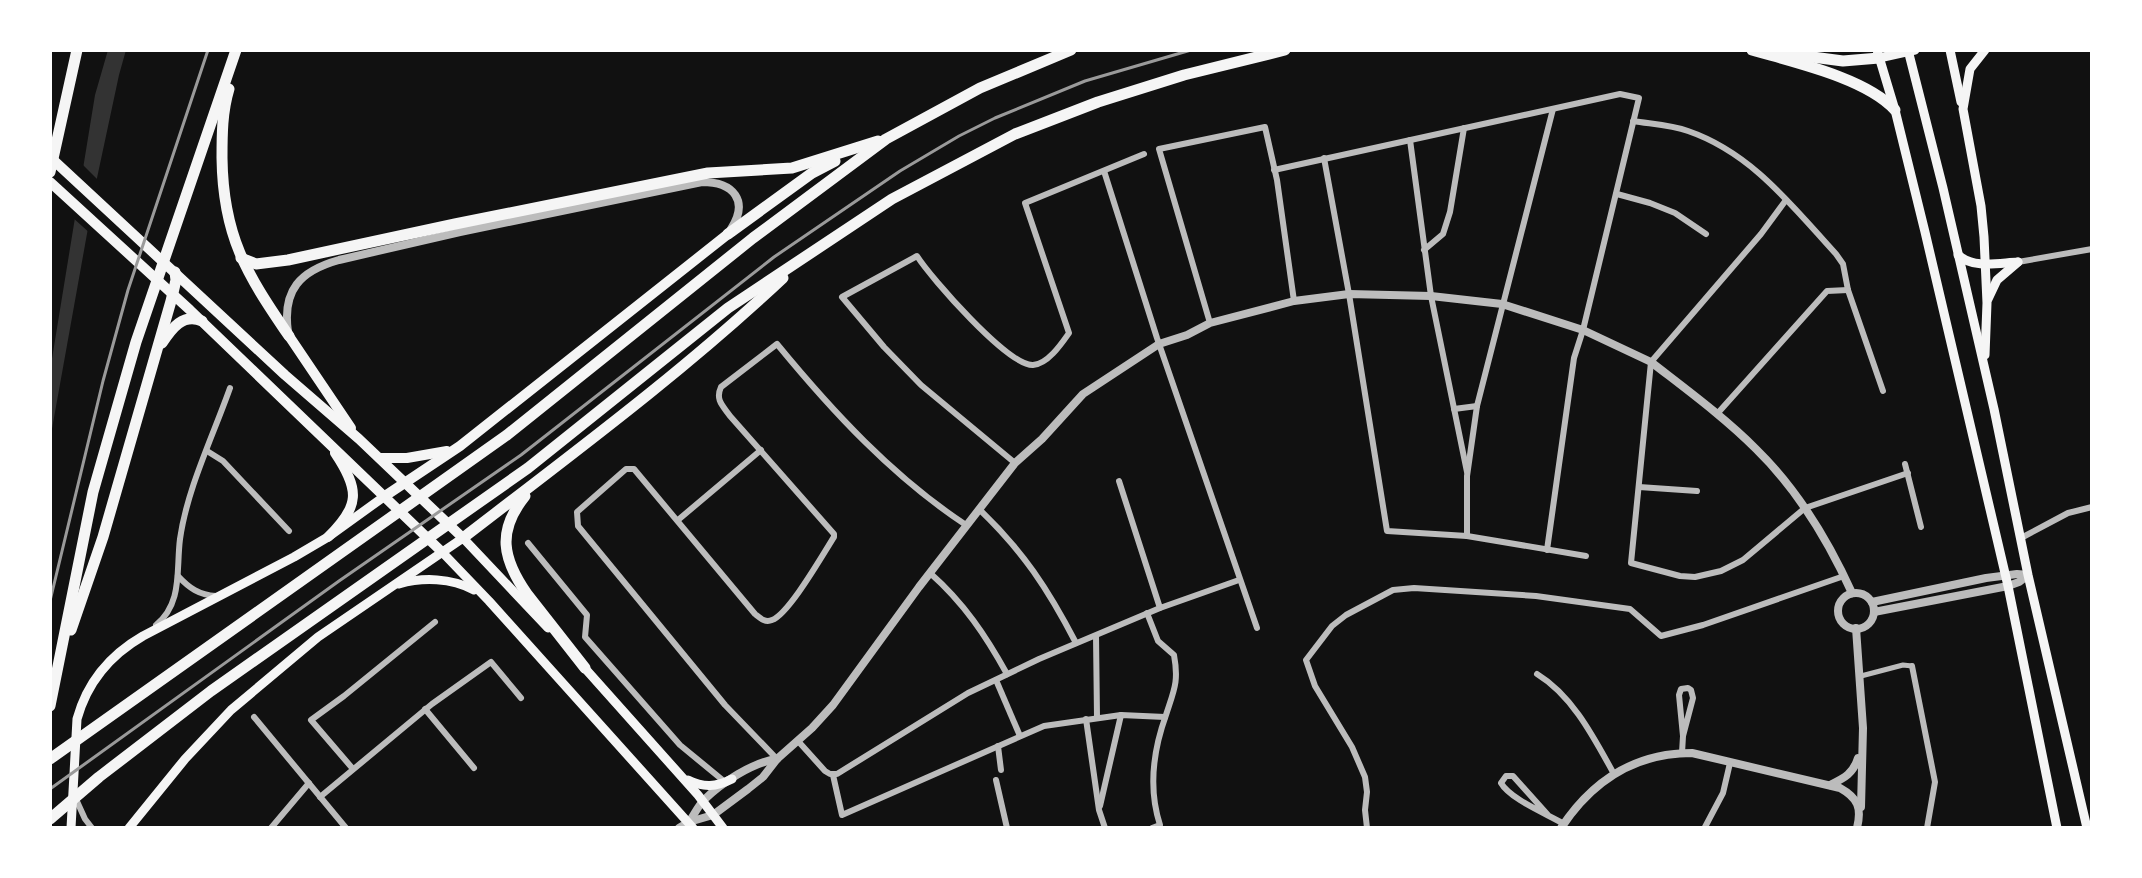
<svg xmlns="http://www.w3.org/2000/svg" width="2142" height="878" font-family="Cabin,sans-serif">
  <style>
    .water { fill: #333 }
    .pier { fill: #111 }
    .lines { fill: none; stroke-linecap: round; stroke-linejoin: round }
    .pedestrian { stroke: #bcbcbc; stroke-width: 5 }
    .minor { stroke: #bcbcbc; stroke-width: 6 }
    .tertiary { stroke: #bcbcbc; stroke-width: 8 }
    .secondary { stroke: #f5f5f5; stroke-width: 9 }
    .primary { stroke: #f5f5f5; stroke-width: 10 }
    .motorway { stroke: #f5f5f5; stroke-width: 11 }
    .rail { stroke: #9a9a9a; stroke-width: 3 }
  </style>
  <rect width="100%" height="100%" fill="#111"/>
  <!-- water -->
  <polygon class="water" points="108,50 126,50 119,75 97,178 50,440 50,371 95,95"/>
  <!-- pier -->
  <polygon class="pier" points="80,162 100,182 92,235 72,217"/>
  <g class="lines">
    <!-- pedestrian -->
    <polyline class="pedestrian" points="1861,676 1903,665 1912,666"/>
    <!-- minor -->
    <g class="minor">
      <path d="M1633,121C1651,124 1671,125 1688,131C1752,153 1792,206 1836,254L1843,264L1848,290L1883,391"/>
      <polyline points="1410,140 1431,296 1467,472"/>
      <polyline points="1324,158 1349,294 1387,531 1467,536 1586,556"/>
      <polyline points="1274,170 1620,94 1639,98 1583,330 1574,358 1547,550"/>
      <polyline points="1104,171 1157,338 1257,628"/>
      <polyline points="1617,194 1650,203 1675,213 1706,234"/>
      <polyline points="1786,200 1761,234 1651,362 1631,563 1680,576 1695,577 1721,571 1743,560 1805,508 1908,473"/>
      <polyline points="1424,250 1443,234 1450,212 1464,128"/>
      <polyline points="2018,262 2092,249"/>
      <polyline points="1210,323 1159,149 1265,127 1277,180 1294,301"/>
      <polyline points="1454,409 1477,406"/>
      <polyline points="1717,414 1827,291 1848,290"/>
      <polyline points="207,451 223,461 289,531"/>
      <path d="M1015,463L921,385L884,347L842,297L917,256C931,278 1008,366 1033,365C1048,364 1062,343 1069,333L1025,203L1144,154"/>
      <polyline points="1905,464 1921,527"/>
      <polyline points="1119,481 1160,608"/>
      <polyline points="1639,487 1697,491"/>
      <path d="M979,509C1023,551 1048,589 1076,643"/>
      <polyline points="678,520 761,450"/>
      <polyline points="1467,536 1467,476 1477,406 1553,109"/>
      <polyline points="2021,538 2068,513 2092,507"/>
      <polyline points="528,543 587,615 585,637 680,745 725,782"/>
      <path d="M930,573C964,603 986,636 1007,674"/>
      <path d="M178,576C189,588 199,595 216,596"/>
      <path d="M1147,613L1158,641L1174,655C1179,682 1174,690 1166,715C1153,751 1148,788 1160,825L1152,828"/>
      <path d="M156,625C183,603 176,570 180,539C187,489 213,436 230,388"/>
      <polyline points="1096,636 1097,717"/>
      <polyline points="1912,666 1935,782 1927,828"/>
      <path d="M1537,674C1573,696 1594,738 1614,774"/>
      <polyline points="996,680 1020,736"/>
      <polyline points="425,709 474,768"/>
      <polyline points="254,717 346,828"/>
      <polyline points="1086,719 1099,810 1105,828"/>
      <polyline points="798,741 825,771 830,774 837,774 968,693 1039,659 1160,608 1239,580"/>
      <polyline points="998,746 1001,770"/>
      <polyline points="1682,753 1683,736 1679,695 1681,689 1688,688 1691,690 1693,698 1683,736"/>
      <path d="M777,759L725,705L578,526L577,512L626,469H634L755,614C760,618 765,623 772,620C789,614 823,554 834,537V534L730,416C723,406 715,400 721,387L777,344C832,411 893,477 966,525"/>
      <polyline points="353,769 311,720 344,696 435,622"/>
      <polyline points="833,775 842,815 1044,726 1121,715 1165,717"/>
      <polyline points="996,780 1007,828"/>
      <polyline points="75,797 85,819 92,828"/>
      <polyline points="320,797 432,704 491,662 521,698"/>
      <polyline points="1100,806 1121,715"/>
      <path d="M1548,815L1513,776H1506L1501,783C1510,799 1547,814 1564,824"/>
      <polyline points="1705,827 1723,793 1730,763"/>
      <polyline points="271,828 309,783"/>
      <polyline points="1367,828 1365,810 1367,792 1365,777 1352,747 1315,686 1306,660 1332,626 1346,615 1393,590 1414,588 1536,596 1630,609 1661,636 1703,625 1844,576"/>
    </g>
    <!-- tertiary -->
    <g class="tertiary">
      <path d="M288,332C282,290 300,271 339,260L460,232L702,182C734,182 749,201 731,229"/>
      <circle cx="1856" cy="611" r="18"/>
      <polyline points="1872,602 1986,578 2017,574 2028,575"/>
      <polyline points="1874,612 2008,586 2019,582 2028,575"/>
      <polyline points="1856,628 1863,728 1861,807"/>
      <path d="M1830,785C1844,778 1853,774 1858,758"/>
      <path d="M689,822C694,815 698,806 704,800C721,783 753,762 777,759"/>
      <path d="M679,828L689,822L713,815L748,789L763,777L777,759L812,728L833,705L919,587L1015,463L1042,439L1083,394L1159,344L1187,335L1210,323L1294,301L1349,294L1431,296L1502,304L1583,330L1651,362C1687,390 1724,417 1756,449C1798,490 1828,540 1852,593"/>
      <path d="M1561,828C1592,781 1635,753 1692,753L1840,788C1858,798 1862,808 1857,828"/>
    </g>
    <!-- secondary -->
    <g class="secondary">
      <polyline points="1877,50 1895,110 1925,232 2008,586 2057,828"/>
      <polyline points="1908,50 1943,188 1994,409 2028,575 2087,828"/>
      <polyline points="1950,50 1961,102"/>
      <polyline points="1985,50 1970,69 1963,109 1981,206 1984,237 1987,303 1985,355"/>
      <polyline points="1879,58 1915,50"/>
      <path d="M1958,255C1974,269 1998,263 2018,262"/>
      <polyline points="1988,299 1997,280 2018,262"/>
      <polyline points="442,552 489,601 693,828"/>
      <path d="M399,584C423,577 451,578 474,590"/>
      <polyline points="582,665 698,795 723,828"/>
      <path d="M688,780C704,788 716,787 732,779"/>
      <path d="M71,828L77,719C87,683 110,655 143,636L294,557L328,537L385,496"/>
      <polyline points="129,828 185,759 231,710 318,637 463,538 548,628"/>
    </g>
    <!-- primary -->
    <g class="primary">
      <polyline points="50,157 285,375 359,439 463,538"/>
      <polyline points="50,182 190,310 442,552"/>
      <polyline points="289,336 351,428"/>
      <polyline points="380,458 407,458 447,451"/>
      <polyline points="385,496 460,446 728,234"/>
      <path d="M328,537C360,506 360,490 335,453"/>
    </g>
    <!-- motorway -->
    <g class="motorway">
      <path d="M1752,50C1793,62 1866,78 1895,110"/>
      <polyline points="1782,53 1843,61 1879,58"/>
      <path d="M229,89C222,112 222,135 222,158C223,236 246,273 289,336"/>
      <polyline points="50,172 77,50"/>
      <polyline points="728,234 812,173 835,161"/>
      <polyline points="241,258 256,264 288,260 455,224 708,173 792,168 878,141"/>
      <path d="M162,343C172,328 183,313 202,321"/>
      <path d="M525,496C497,531 502,558 527,594L585,668"/>
      <path d="M463,538C572,454 683,372 783,278"/>
      <polyline points="71,630 103,537 171,301 176,280 175,272"/>
      <polyline points="50,706 93,492 136,342 236,50"/>
      <polyline points="50,759 507,435 753,238 886,139 980,88 1071,50"/>
      <polyline points="50,819 99,777 211,691 528,468 728,308 892,199 1015,134 1098,102 1184,75 1285,50"/>
    </g>
    <!-- rail -->
    <g class="rail">
      <polyline points="50,601 103,381 128,290 208,50"/>
      <polyline points="50,789 339,581 521,455 774,257 900,171 959,136 995,118 1085,81 1191,50"/>
    </g>
  </g>
  <!-- border -->
  <rect width="2142" height="878" fill="none" stroke="#ffffff" stroke-width="104"/>
</svg>
